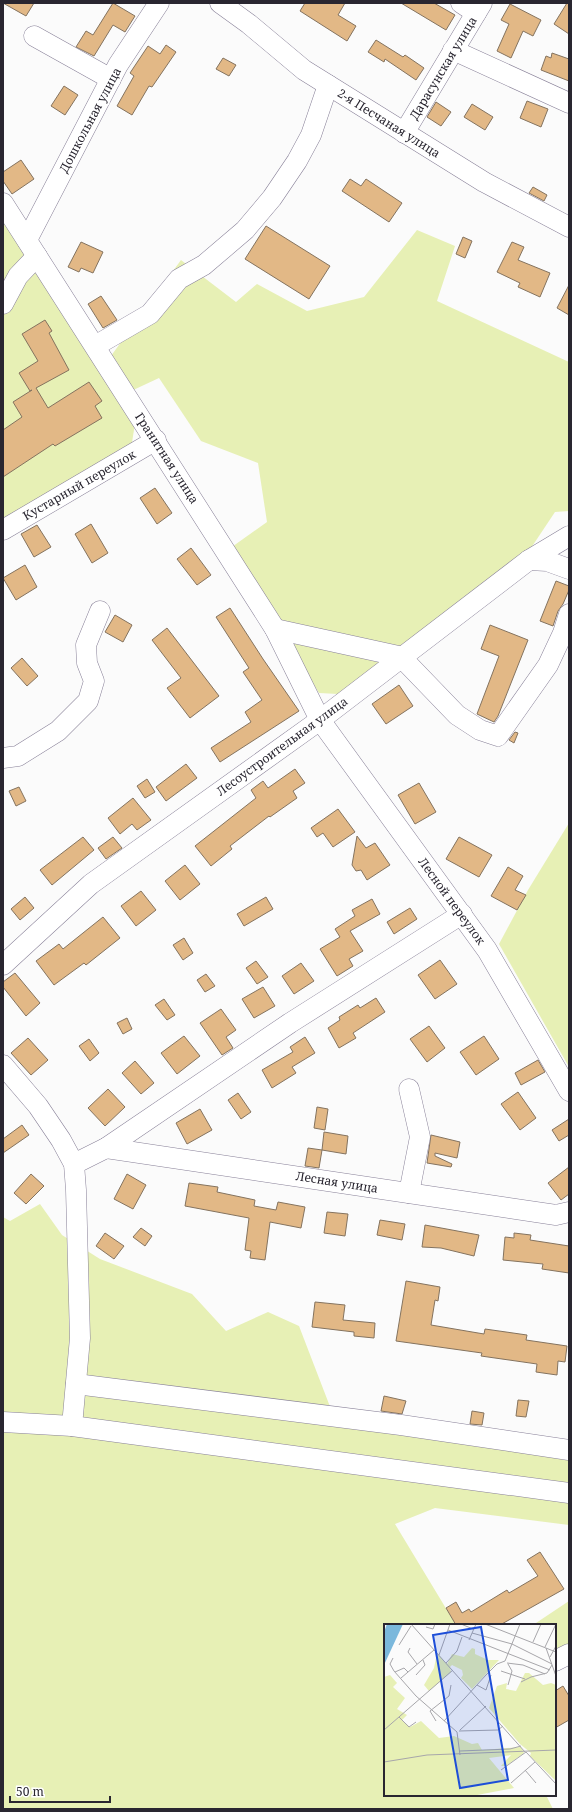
<svg xmlns="http://www.w3.org/2000/svg" width="572" height="1812" font-family="'Noto Serif',serif">
  <style>
    .green { fill: #e7f0b5 }
    .building { fill: #e2b886; stroke: #84735f }
    .lines { fill: none; stroke-linecap: round; stroke-linejoin: round }
    .minor-casing { stroke: #888098; stroke-width: 21 }
    .minor { stroke: #fff; stroke-width: 20 }
    .labels { text-anchor: middle; dominant-baseline: central; stroke-width: 4; stroke-linejoin: round; paint-order: stroke }
    .street-label { font-size: 12px; fill: #292630; stroke: #fff }
    .inset-road { fill: none; stroke: #a7a6aa; stroke-width: 1 }
    .view { fill: #1d4ed8; fill-opacity: 0.15; stroke: #1d4ed8; stroke-width: 2 }
    .inset-edge { fill: none; stroke: #292630; stroke-width: 2 }
  </style>
  <rect width="100%" height="100%" fill="#fbfbfb"/>
  <!-- green -->
  <g class="green">
    <polygon points="7,209 137,411 130,455 3,530 3,228"/>
    <polygon points="417,230 455,246 437,301 569,362 569,511 555,512 527,554 338,694 319,693 229,549 267,522 258,463 201,441 159,378 129,392 108,360 181,260 236,302 257,284 307,311 364,297"/>
    <polygon points="569,823 569,1067 499,944 528,890"/>
    <polygon points="40,1204 62,1235 100,1259 192,1294 226,1331 268,1312 299,1326 334,1417 569,1452 569,1525 435,1508 395,1524 456,1625 385,1625 385,1795 546,1795 553,1809 3,1809 3,1217 10,1221"/>
    <polygon points="569,1601 569,1650 567,1651 555,1648 555,1625 533,1625"/>
  </g>
  <!-- building -->
  <g class="building">
    <polygon points="3,3 34,3 26,16"/>
    <polygon points="113,3 135,16 125,32 113,25 94,56 76,47 86,31 93,35"/>
    <polygon points="305,3 345,3 338,15 356,26 347,41 300,11"/>
    <polygon points="401,3 434,3 455,15 446,30"/>
    <polygon points="567,3 569,3 569,34 554,24"/>
    <polygon points="510,4 541,20 533,36 523,31 511,58 497,51 509,24 501,20"/>
    <polygon points="376,40 403,57 405,55 424,68 416,80 385,59 384,62 368,52"/>
    <polygon points="166,45 176,52 152,87 149,86 132,115 117,106 134,76 130,73 148,46 160,54"/>
    <polygon points="552,53 569,59 569,81 541,70 546,56 551,58"/>
    <polygon points="223,58 236,65 229,76 216,69"/>
    <polygon points="64,86 78,95 65,115 51,106"/>
    <polygon points="527,101 548,109 541,127 520,118"/>
    <polygon points="436,102 451,112 441,126 427,117"/>
    <polygon points="472,104 493,117 485,130 464,117"/>
    <polygon points="21,160 34,179 12,194 3,181 3,172"/>
    <polygon points="350,179 361,186 366,179 402,203 389,222 342,191"/>
    <polygon points="533,187 547,195 544,201 529,193"/>
    <polygon points="266,226 330,266 309,299 245,259"/>
    <polygon points="463,237 472,241 465,258 456,254"/>
    <polygon points="81,242 103,252 93,273 81,268 79,272 68,267"/>
    <polygon points="512,242 524,247 518,260 550,273 540,297 518,287 520,283 497,272"/>
    <polygon points="569,285 569,315 557,308"/>
    <polygon points="101,296 117,320 103,328 88,304"/>
    <polygon points="45,320 52,331 49,333 69,370 36,388 48,408 89,382 102,401 95,406 102,418 55,446 53,444 3,477 3,430 22,417 13,402 32,390 30,391 19,373 38,361 22,334"/>
    <polygon points="155,488 172,513 157,524 140,498"/>
    <polygon points="91,524 108,553 92,563 75,534"/>
    <polygon points="37,525 51,547 34,557 21,534"/>
    <polygon points="191,548 211,575 197,585 177,559"/>
    <polygon points="25,565 37,587 16,600 3,578"/>
    <polygon points="556,581 569,586 569,590 563,604 558,611 553,626 540,621"/>
    <polygon points="230,608 263,659 299,711 220,762 211,748 251,722 245,712 262,700 243,672 249,668 216,617"/>
    <polygon points="115,615 132,625 123,642 105,632"/>
    <polygon points="490,625 528,640 498,716 494,722 477,714 499,656 481,649"/>
    <polygon points="167,628 219,696 190,718 167,688 181,678 152,640"/>
    <polygon points="22,658 38,676 27,686 11,668"/>
    <polygon points="399,685 413,706 386,724 372,704"/>
    <polygon points="515,732 518,733 514,743 509,740"/>
    <polygon points="186,764 197,778 166,801 156,787"/>
    <polygon points="295,769 305,783 293,791 297,798 270,817 269,816 230,846 232,849 211,866 195,846 256,798 251,790 263,781 268,788"/>
    <polygon points="147,779 155,792 145,798 137,786"/>
    <polygon points="419,783 436,812 415,824 398,795"/>
    <polygon points="19,787 26,801 16,806 9,791"/>
    <polygon points="133,798 151,820 137,830 132,824 120,834 108,818"/>
    <polygon points="338,809 355,832 333,847 323,833 317,837 311,828"/>
    <polygon points="357,836 366,848 375,843 390,865 367,880 361,870 356,871 352,865"/>
    <polygon points="83,837 94,850 52,885 40,870"/>
    <polygon points="113,837 122,848 106,859 98,848"/>
    <polygon points="459,837 492,855 479,877 446,859"/>
    <polygon points="185,865 200,884 180,900 165,881"/>
    <polygon points="508,867 523,876 515,890 526,895 517,910 491,896"/>
    <polygon points="141,891 156,910 136,926 121,906"/>
    <polygon points="25,897 34,908 20,920 11,909"/>
    <polygon points="266,897 273,909 244,926 237,914"/>
    <polygon points="372,899 380,914 350,931 363,951 349,959 353,966 337,976 320,949 340,937 335,929 355,916 352,910"/>
    <polygon points="410,908 417,919 394,934 387,922"/>
    <polygon points="103,917 120,938 86,965 84,963 54,985 36,961 59,944 63,949"/>
    <polygon points="184,938 193,953 183,960 173,945"/>
    <polygon points="440,960 457,984 435,999 418,975"/>
    <polygon points="256,961 268,977 257,984 246,968"/>
    <polygon points="301,963 314,981 294,994 282,976"/>
    <polygon points="15,973 40,1003 26,1016 3,987 3,982"/>
    <polygon points="206,974 215,986 205,992 197,980"/>
    <polygon points="263,987 275,1006 254,1018 242,999"/>
    <polygon points="376,998 385,1012 353,1033 356,1038 339,1048 328,1028 340,1020 339,1017 358,1005 360,1008"/>
    <polygon points="164,999 175,1015 167,1020 155,1005"/>
    <polygon points="221,1009 236,1030 226,1037 233,1048 222,1055 200,1023"/>
    <polygon points="127,1018 132,1029 123,1034 117,1023"/>
    <polygon points="429,1026 445,1048 427,1062 410,1039"/>
    <polygon points="184,1036 200,1056 177,1074 161,1053"/>
    <polygon points="484,1036 499,1059 476,1075 460,1052"/>
    <polygon points="305,1037 315,1053 292,1067 296,1073 272,1088 262,1070 293,1052 290,1047"/>
    <polygon points="28,1038 48,1060 31,1075 11,1053"/>
    <polygon points="89,1039 99,1053 90,1061 79,1046"/>
    <polygon points="538,1060 545,1072 521,1085 515,1073"/>
    <polygon points="135,1061 154,1083 141,1094 122,1073"/>
    <polygon points="108,1089 125,1107 105,1126 88,1108"/>
    <polygon points="518,1092 536,1118 520,1130 501,1104"/>
    <polygon points="238,1093 251,1112 241,1119 228,1100"/>
    <polygon points="317,1107 328,1109 325,1130 314,1128"/>
    <polygon points="200,1109 212,1130 187,1144 176,1123"/>
    <polygon points="569,1119 569,1135 559,1141 552,1130"/>
    <polygon points="22,1125 29,1135 3,1153 3,1139"/>
    <polygon points="324,1132 348,1136 346,1154 322,1150"/>
    <polygon points="431,1135 460,1142 457,1158 435,1153 435,1156 452,1164 451,1167 427,1163"/>
    <polygon points="308,1148 322,1150 319,1168 305,1166"/>
    <polygon points="569,1167 569,1194 561,1200 548,1183"/>
    <polygon points="31,1174 44,1186 26,1204 14,1193"/>
    <polygon points="127,1174 146,1185 133,1209 114,1199"/>
    <polygon points="189,1183 218,1187 217,1192 255,1200 254,1206 276,1210 278,1202 305,1207 301,1228 270,1222 265,1260 250,1258 251,1251 245,1250 249,1218 185,1206"/>
    <polygon points="327,1212 348,1214 345,1236 324,1233"/>
    <polygon points="380,1220 405,1224 402,1240 377,1235"/>
    <polygon points="425,1225 479,1235 474,1256 441,1248 422,1247"/>
    <polygon points="141,1228 152,1236 145,1246 133,1237"/>
    <polygon points="105,1233 124,1246 114,1259 96,1246"/>
    <polygon points="514,1233 531,1235 530,1240 569,1246 569,1273 542,1269 543,1264 503,1260 505,1237 514,1238"/>
    <polygon points="406,1281 440,1287 438,1301 435,1300 431,1325 484,1334 485,1329 527,1335 526,1340 567,1346 565,1362 558,1361 557,1375 536,1372 537,1364 481,1356 482,1353 396,1341"/>
    <polygon points="315,1302 345,1305 343,1320 375,1323 374,1338 354,1336 354,1332 312,1327"/>
    <polygon points="384,1396 406,1401 402,1414 381,1411"/>
    <polygon points="518,1400 529,1401 526,1417 516,1416"/>
    <polygon points="472,1411 484,1413 482,1425 470,1424"/>
    <polygon points="540,1552 564,1589 500,1625 456,1625 446,1608 456,1602 462,1613 469,1609 471,1612 507,1590 509,1593 538,1576 527,1560"/>
    <polygon points="563,1686 569,1696 569,1720 555,1728 555,1691"/>
  </g>
  <g class="lines">
    <defs>
      <g id="minor">
        <polyline points="220,3 249,24 304,70 484,182 569,227"/>
        <polyline points="461,3 476,13"/>
        <polyline points="34,36 111,79"/>
        <polyline points="453,50 569,103"/>
        <polyline points="404,133 482,3"/>
        <polyline points="3,203 275,629 320,720 487,950 569,1091"/>
        <polyline points="27,240 118,65 159,3"/>
        <polyline points="3,304 18,276 37,256"/>
        <polyline points="95,346 150,314 179,279 204,265 245,230 272,198 297,161 311,135 328,85"/>
        <polyline points="3,530 156,440"/>
        <polyline points="529,560 547,561 569,569"/>
        <polyline points="275,629 403,657"/>
        <polyline points="404,660 457,715 480,730 498,736 548,665 563,633 569,614"/>
        <polyline points="3,758 18,756 58,731 88,701 94,681 87,663 86,645 100,611"/>
        <polyline points="3,965 91,884 320,720 529,560 569,536"/>
        <polyline points="3,1065 38,1106 61,1140 74,1164 76,1190 80,1338 72,1426"/>
        <polyline points="106,1148 556,1215 569,1212"/>
        <polyline points="74,1164 106,1148 290,1023 462,914"/>
        <polyline points="409,1193 420,1137 409,1089"/>
        <polyline points="76,1384 401,1425 569,1450"/>
        <polyline points="3,1422 72,1426 569,1493"/>
        <polyline points="555,1661 569,1654"/>
      </g>
    </defs>
    <!-- minor casing -->
    <use href="#minor" class="minor-casing"/>
    <!-- minor -->
    <use href="#minor" class="minor"/>
  </g>
  <g class="labels">
    <!-- street labels -->
    <g class="street-label">
      <text transform="translate(443 68) rotate(-59)">Дарасунская улица</text>
      <text transform="translate(90 120) rotate(-62)">Дошкольная улица</text>
      <text transform="translate(389 123) rotate(32)">2-я Песчаная улица</text>
      <text transform="translate(167 458) rotate(57)">Гранитная улица</text>
      <text transform="translate(79 485) rotate(-30)">Кустарный переулок</text>
      <text transform="translate(282 746) rotate(-36)">Лесоустроительная улица</text>
      <text transform="translate(452 901) rotate(54)">Лесной переулок</text>
      <text transform="translate(337 1182) rotate(9)">Лесная улица</text>
    </g>
  </g>
  <!-- overview -->
  <g transform="translate(384 1624)">
    <rect width="172" height="172" fill="#fbfbfb"/>
    <path d="M88,24L91,25V30L104,36H115L88,65L77,54L79,51L78,46L68,41L66,43L67,48L45,67L40,61L50,44L53,29L63,40L68,30L80,33ZM141,49H145L159,61L167,59L172,61V157L146,132L147,129L136,120L105,84L113,62L123,59L122,65L132,67ZM6,51L13,59L9,63L21,74L13,85L23,91L18,96L26,103L37,97L55,114L70,112L88,120L94,119L98,126L137,123L140,129L122,142H117L127,131L105,134L130,164L88,172H0V53Z" fill="#e7f0b5"/>
    <path d="M3,0H19L0,41V8Z" fill="#7bb8dc"/>
    <path class="inset-road" d="M27,0L141,128M77,0L89,5M101,0L172,28M42,3L49,5L51,0M64,6L166,46M88,9L128,20L168,40M85,16L92,0M149,18L157,0M15,21L27,2M161,23L172,0M26,24L24,28L33,40M162,24L172,52M55,31L66,0M166,33L172,22M9,34L6,40L10,47L32,72L73,108L76,131M121,37L136,0M62,39L73,27L78,13M123,39L139,41L161,50M124,40L128,47L124,61M117,47L141,55M11,48L20,44L24,48M32,51L41,41L39,36M17,54L50,26M137,58L147,53L163,49L168,41M93,61L102,66L107,51M15,93L25,103L32,98M52,97L46,87L65,72L67,61M60,97L102,51L113,40L121,37M0,106L69,46M76,106L102,82M75,107L114,106L119,102M76,127L126,125L137,122M0,138L43,131L172,126M117,146L142,128L172,160M141,146L152,159M127,159L151,138"/>
    <path class="view" d="M97,3L124,156L76,164L49,11Z"/>
    <rect width="172" height="172" class="inset-edge"/>
  </g>
  <!-- border -->
  <rect width="572" height="1812" fill="none" stroke="#292630" stroke-width="8"/>
  <!-- scale -->
  <path d="M10 1796v6h100v-6" fill="none" stroke="#292630" stroke-width="2"/>
  <text x="16" y="1796" font-size="12" fill="#292630" stroke="#ffffff" stroke-width="3" paint-order="stroke">50 m</text>
</svg>
